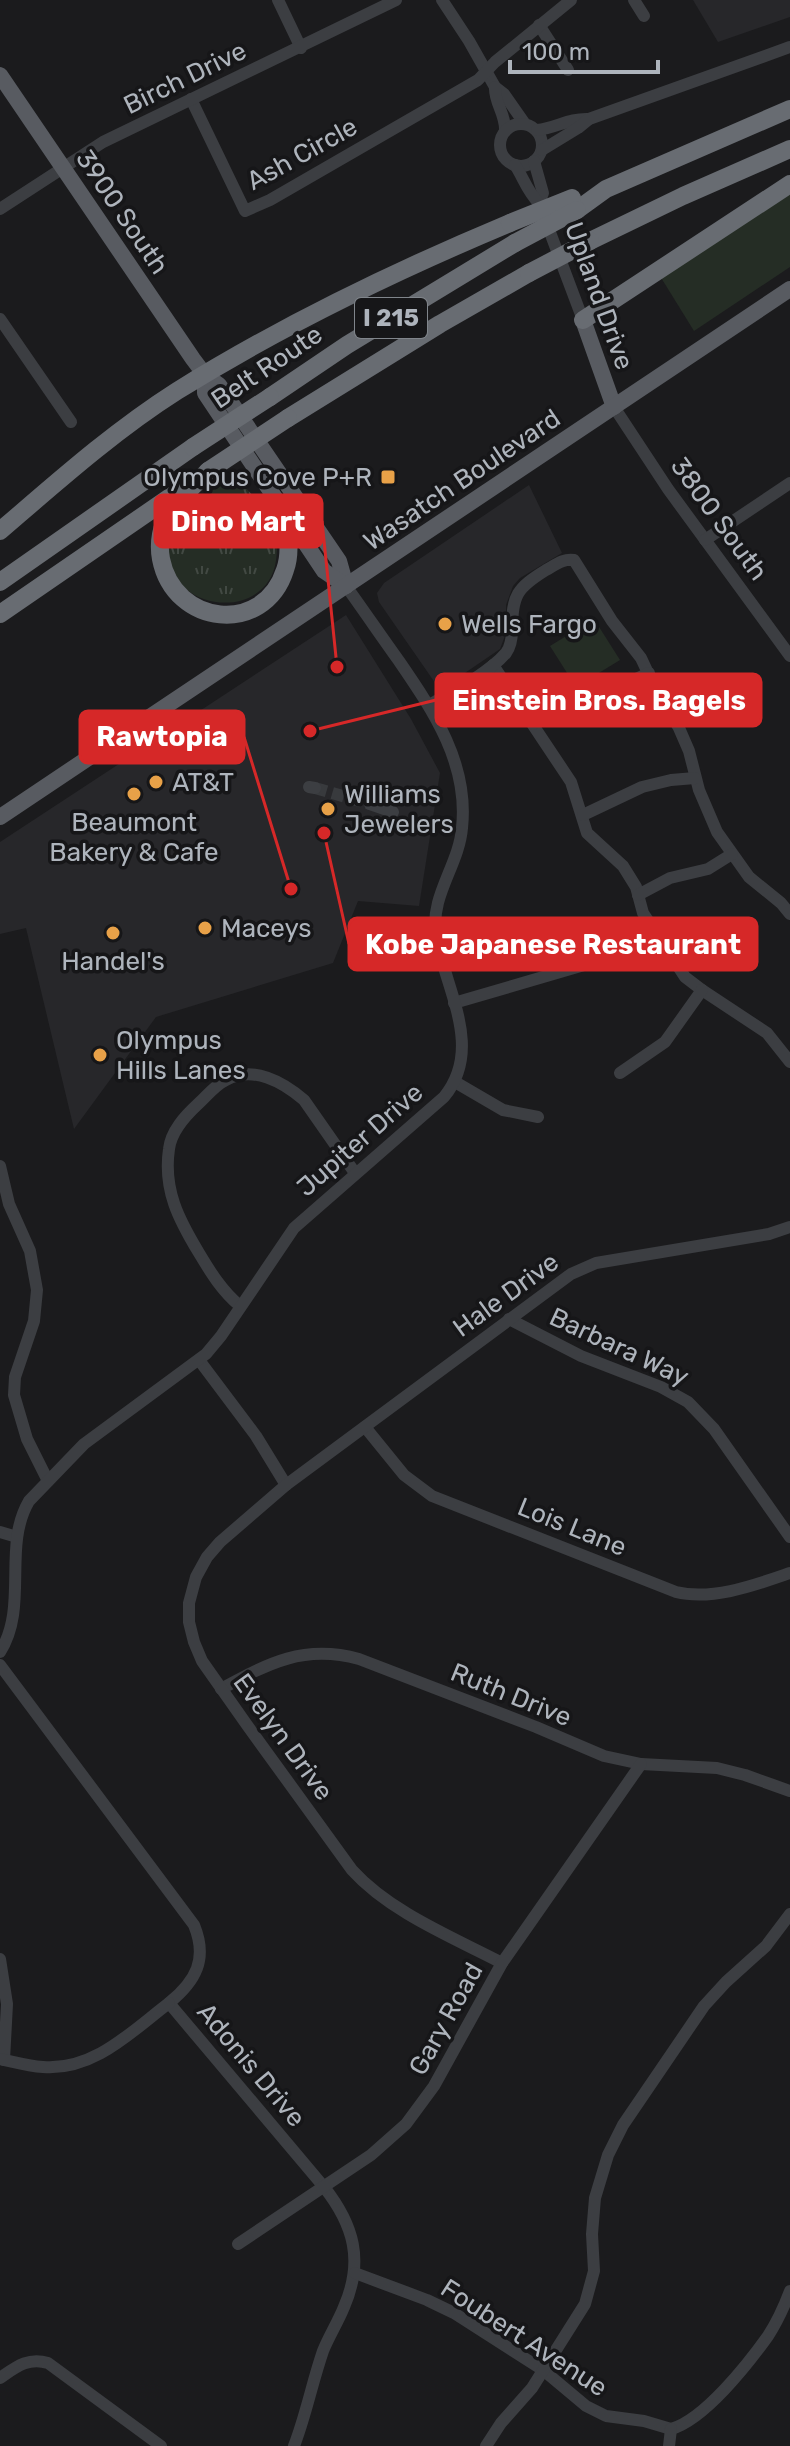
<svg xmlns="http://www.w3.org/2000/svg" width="790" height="2446" font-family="Rubik,sans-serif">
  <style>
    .built { fill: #27272a }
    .grass { fill: url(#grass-tufts) }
    .park { fill: #252d25 }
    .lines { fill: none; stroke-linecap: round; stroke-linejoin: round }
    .minor-tunnel { stroke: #383a3d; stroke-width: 12; stroke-dasharray: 12 6; stroke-linecap: butt }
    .minor { stroke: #3c3e42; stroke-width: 12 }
    .major { stroke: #585b61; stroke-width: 16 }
    .highway { stroke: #686c72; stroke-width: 18 }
    .highway-bridge { stroke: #686c72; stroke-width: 18 }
    .poi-dot { fill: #e8a148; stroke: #161618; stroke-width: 3 }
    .labels { text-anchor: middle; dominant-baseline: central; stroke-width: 7; stroke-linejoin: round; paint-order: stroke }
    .shield { fill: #161618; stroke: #80858b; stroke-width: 2 }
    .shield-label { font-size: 24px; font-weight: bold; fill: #aeb4bc }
    .street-label { font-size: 26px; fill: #aeb4bc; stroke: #161618 }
    .poi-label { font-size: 26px; fill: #aeb4bc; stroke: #161618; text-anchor: start }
    .leader { fill: none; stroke: #d62828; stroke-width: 3 }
    .callout-dot { fill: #d62828; stroke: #161618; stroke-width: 3 }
    .callout { fill: #d62828; stroke: #d62828; stroke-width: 3 }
    .callout-label { font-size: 28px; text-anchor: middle; font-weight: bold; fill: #fff }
  </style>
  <defs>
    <pattern id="grass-tufts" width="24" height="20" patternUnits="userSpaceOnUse" patternTransform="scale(2)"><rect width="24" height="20" fill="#252d25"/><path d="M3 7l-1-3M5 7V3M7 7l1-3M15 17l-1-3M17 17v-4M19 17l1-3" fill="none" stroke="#424943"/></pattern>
  </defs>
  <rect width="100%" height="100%" fill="#1b1b1d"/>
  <!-- built -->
  <g class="built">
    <polygon points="693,0 790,0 790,17 718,42"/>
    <polygon points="529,485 562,553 520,578 513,586 506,605 506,633 500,649 440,690 379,602 377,593 384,583"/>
    <polygon points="346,615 411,719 440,773 419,906 358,901 333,963 156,1017 74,1129 26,928 0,934 0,842"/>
  </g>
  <!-- grass -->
  <path class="grass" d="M222,484L243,485C265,508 281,526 276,560C268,622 170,614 168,551C168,542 168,530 173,522C184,505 206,495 222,484Z"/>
  <!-- park -->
  <g class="park">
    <polygon points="790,191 790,267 694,331 660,276"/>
    <polygon points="594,619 620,660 576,687 550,646"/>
  </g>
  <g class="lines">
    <!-- minor-tunnel -->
    <polyline class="minor-tunnel" points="315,788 370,804"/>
    <!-- minor -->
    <g class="minor">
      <polyline points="278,0 301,48"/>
      <polyline points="442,0 469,41 495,87 504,94 525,124"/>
      <polyline points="634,0 644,16"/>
      <polyline points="539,25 568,70"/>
      <path d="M495,87C494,103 506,114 505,131"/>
      <polyline points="191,99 245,211 270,200 478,80 495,62 571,0"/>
      <circle cx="521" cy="145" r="21"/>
      <path d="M537,130C557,128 568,118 589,119"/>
      <polyline points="542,150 578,128 589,119 790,47"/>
      <polyline points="534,161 543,193 539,203"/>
      <path d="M515,165C523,177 528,193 539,203L583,320"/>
      <polyline points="0,209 103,142 396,0"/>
      <polyline points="0,319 71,422"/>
      <polyline points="614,407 668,489 790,656"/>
      <polyline points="705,540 790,483"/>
      <polyline points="493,665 571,782 587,833 623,866 636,887 643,913 685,977 702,990 767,1033 790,1062"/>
      <path d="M429,705C452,692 489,673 506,653C511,646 512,638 512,630C512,595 517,588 546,570C555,565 564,558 574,560L612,621L641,658L656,690L679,728L689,751L699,790L717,832L749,877L781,903L790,914"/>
      <polyline points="533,724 558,710 596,698 649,673"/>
      <polyline points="309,787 315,788"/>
      <polyline points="370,804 393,812"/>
      <polyline points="583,815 642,787 671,780 695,778"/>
      <polyline points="638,895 670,878 708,869 732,854"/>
      <polyline points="454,1003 608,958"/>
      <polyline points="620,1073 665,1042 702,990"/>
      <polyline points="455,1082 503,1110 538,1117"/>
      <polyline points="0,1166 9,1204 30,1251 37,1290 34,1321 15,1377 14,1395 27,1439 48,1481"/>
      <path d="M240,1306C222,1291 211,1273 199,1253C179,1220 163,1190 169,1149C171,1131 185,1116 198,1104C207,1096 215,1085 226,1080C253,1065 283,1082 304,1100L355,1173"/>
      <polyline points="509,1319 581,1356 661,1387 688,1402 714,1429 790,1537"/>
      <polyline points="199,1360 256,1436 286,1485"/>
      <path d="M365,1427L404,1475L432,1496L676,1592C712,1601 755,1585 790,1573"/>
      <polyline points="0,1532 17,1537"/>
      <path d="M0,1652C29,1606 2,1547 29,1501L84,1444L206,1354L221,1336L294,1228L444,1097C485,1047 444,988 436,934C430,896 459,865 462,828C469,764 434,712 399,661C381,636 364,611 346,586"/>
      <path d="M0,1665L194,1925C208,1959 196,1981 169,2003L324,2187C354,2225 364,2261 344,2307C338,2322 329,2336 323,2351C312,2383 306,2415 294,2446"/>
      <path d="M221,1689C269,1663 304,1644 359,1659L536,1727L604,1756L641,1764L717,1768L745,1775L790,1791"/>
      <polyline points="0,1959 7,2004 4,2060"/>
      <path d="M502,1963C452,1937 390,1912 352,1870L247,1725L202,1661L194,1642L189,1622V1603L196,1577L207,1557L220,1542L286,1485L571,1274L596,1263L769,1234L790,1227"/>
      <path d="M0,2059C14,2062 29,2066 43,2067C94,2071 132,2031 169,2003"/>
      <polyline points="238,2244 371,2155 406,2124 434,2086 502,1963 641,1764"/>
      <polyline points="355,2273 427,2300 454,2313 543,2370 586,2406 606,2416 644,2421 671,2429"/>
      <path d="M0,2378C16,2367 28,2357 48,2363L161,2446"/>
      <path d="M671,2429C704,2420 748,2364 768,2336C777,2322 784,2307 790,2291"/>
      <polyline points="486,2446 501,2423 532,2388 585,2304 594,2271 592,2234 595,2198 608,2155 623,2125 704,2006 726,1982 766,1946 790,1914"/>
      <polyline points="669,2446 671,2429"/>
    </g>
    <!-- major -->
    <g class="major">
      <polyline points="0,75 193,359 205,375 219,385 339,561 346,586"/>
      <polyline points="583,320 614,407"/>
      <polyline points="205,375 205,393 324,571 346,586"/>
      <polyline points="0,817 790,289"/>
    </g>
    <!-- highway -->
    <g class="highway">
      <polyline points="577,210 606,189 790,109"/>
      <polyline points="590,241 683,196 790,149"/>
      <polyline points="583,320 790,184"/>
      <polyline points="270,397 347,345 515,243"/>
      <polyline points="288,418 440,324 529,273"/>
      <path d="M208,471C196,484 180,497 170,512C161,525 158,543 161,559C174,626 264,636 285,570C292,551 287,529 283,510"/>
      <path d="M0,531C57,482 114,431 177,391C283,325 395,271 510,223"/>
      <polyline points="0,582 193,447"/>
      <polyline points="0,614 179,491"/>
    </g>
    <!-- highway-bridge -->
    <g class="highway-bridge">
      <polyline points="510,223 572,198"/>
      <polyline points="515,243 577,210"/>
      <polyline points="529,273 590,241"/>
      <polyline points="193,447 270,397"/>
      <polyline points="208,471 288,418"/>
    </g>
  </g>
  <!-- markers -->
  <g class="poi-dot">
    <rect x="380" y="469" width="16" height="16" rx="4"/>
    <circle cx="445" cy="624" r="8"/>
    <circle cx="156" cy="782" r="8"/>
    <circle cx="134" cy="794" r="8"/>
    <circle cx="328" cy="809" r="8"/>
    <circle cx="205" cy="928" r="8"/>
    <circle cx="113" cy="933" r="8"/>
    <circle cx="100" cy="1055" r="8"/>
  </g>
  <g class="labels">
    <!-- shield labels -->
    <rect class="shield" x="355" y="298" width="72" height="40" rx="6"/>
    <g class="shield-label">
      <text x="391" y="318">I 215</text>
    </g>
    <!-- street labels -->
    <g class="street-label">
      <text transform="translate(185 78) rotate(-26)">Birch Drive</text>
      <text transform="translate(302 154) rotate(-29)">Ash Circle</text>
      <text transform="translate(122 212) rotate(56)">3900 South</text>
      <text transform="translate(599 296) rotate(70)">Upland Drive</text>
      <text transform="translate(267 367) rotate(-34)">Belt Route</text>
      <text transform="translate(462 480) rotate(-34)">Wasatch Boulevard</text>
      <text transform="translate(719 519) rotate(54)">3800 South</text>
      <text transform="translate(360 1140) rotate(-41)">Jupiter Drive</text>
      <text transform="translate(506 1295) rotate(-36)">Hale Drive</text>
      <text transform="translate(619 1347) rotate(25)">Barbara Way</text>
      <text transform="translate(572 1527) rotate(22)">Lois Lane</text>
      <text transform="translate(511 1695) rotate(22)">Ruth Drive</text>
      <text transform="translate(283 1737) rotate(54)">Evelyn Drive</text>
      <text transform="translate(446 2019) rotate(-61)">Gary Road</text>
      <text transform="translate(251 2065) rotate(50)">Adonis Drive</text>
      <text transform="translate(524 2338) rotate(33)">Foubert Avenue</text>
    </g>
    <!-- poi labels -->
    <g class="poi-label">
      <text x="372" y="477" text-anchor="end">Olympus Cove P+R</text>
      <text x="461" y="624">Wells Fargo</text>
      <text x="172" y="782">AT&amp;T</text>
      <text x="344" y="794">Williams<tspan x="344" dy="30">Jewelers</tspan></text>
      <text x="134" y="822" text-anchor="middle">Beaumont<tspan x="134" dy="30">Bakery &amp; Cafe</tspan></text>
      <text x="221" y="928">Maceys</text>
      <text x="113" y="961" text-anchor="middle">Handel's</text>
      <text x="116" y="1040">Olympus<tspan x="116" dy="30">Hills Lanes</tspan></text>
    </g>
  </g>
  <!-- callouts -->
  <path class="leader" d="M337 667L322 521M310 731L436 700M291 889L244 737M324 833L349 944"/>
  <g class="callout-dot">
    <circle cx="337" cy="667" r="8"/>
    <circle cx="310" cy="731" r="8"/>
    <circle cx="291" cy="889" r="8"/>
    <circle cx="324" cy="833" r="8"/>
  </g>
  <g class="callout">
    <rect x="155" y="495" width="167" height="52" rx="8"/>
    <rect x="436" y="674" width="325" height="52" rx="8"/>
    <rect x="80" y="711" width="164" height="52" rx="8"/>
    <rect x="349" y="918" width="408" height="52" rx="8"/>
  </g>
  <g class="callout-label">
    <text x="238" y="531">Dino Mart</text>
    <text x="599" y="710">Einstein Bros. Bagels</text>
    <text x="162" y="746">Rawtopia</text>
    <text x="553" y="954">Kobe Japanese Restaurant</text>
  </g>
  <!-- scale -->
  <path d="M510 60v12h148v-12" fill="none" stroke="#aeb4bc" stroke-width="4"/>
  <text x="522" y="60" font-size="24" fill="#aeb4bc" stroke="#161618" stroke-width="6" paint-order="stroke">100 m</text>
</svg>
